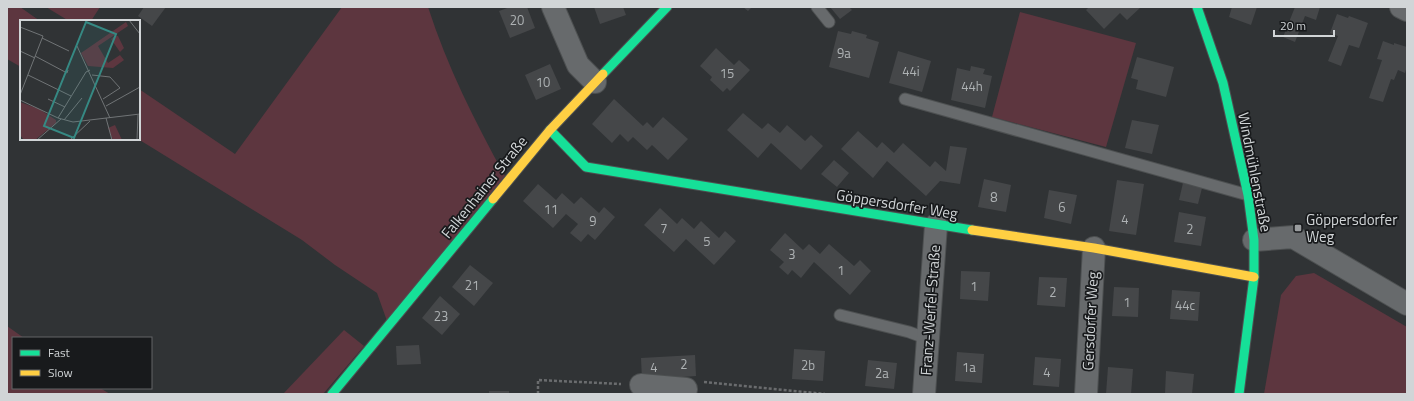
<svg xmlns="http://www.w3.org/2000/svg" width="1414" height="401" font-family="'Titillium Web',sans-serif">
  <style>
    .green { fill: #5d363f }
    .building { fill: #454749 }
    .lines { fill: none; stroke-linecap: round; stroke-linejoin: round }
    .lane-casing { stroke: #4d5051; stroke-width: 13 }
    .street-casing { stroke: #4d5051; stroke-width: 24 }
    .fast-casing { stroke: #4d5051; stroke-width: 11 }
    .slow-casing { stroke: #4d5051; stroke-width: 11 }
    .path { stroke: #6a6c6e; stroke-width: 2.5; stroke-dasharray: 3 2; stroke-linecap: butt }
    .lane { stroke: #676a6c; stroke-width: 11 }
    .street { stroke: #676a6c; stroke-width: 22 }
    .fast { stroke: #16e098; stroke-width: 9 }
    .slow { stroke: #ffcf43; stroke-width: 9 }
    .poi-dot { fill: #999c9e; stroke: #181a1c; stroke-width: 1.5 }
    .labels { text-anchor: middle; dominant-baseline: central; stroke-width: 3.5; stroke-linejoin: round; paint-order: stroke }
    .number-label { font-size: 13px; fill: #aeb2b4 }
    .street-label { font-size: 15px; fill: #d1d5d7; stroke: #181a1c }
    .poi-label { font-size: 15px; fill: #d1d5d7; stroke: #181a1c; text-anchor: start }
    .inset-road { fill: none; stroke: #707476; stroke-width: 1 }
    .view { fill: #368983; fill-opacity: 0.15; stroke: #368983; stroke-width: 2 }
    .inset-edge { fill: none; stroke: #d1d5d7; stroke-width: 2 }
  </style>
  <rect width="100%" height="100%" fill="#303335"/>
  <!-- green -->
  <g class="green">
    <polygon points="7,7 20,7 40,21 21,21 21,67 7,59"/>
    <polygon points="46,7 100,7 91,21 69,21"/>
    <path d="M342,7H428C447,66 475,122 505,176L387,321L377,293L335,265L302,240L138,139H139V89L235,154Z"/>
    <polygon points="1020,12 1136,43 1106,147 992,117"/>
    <polygon points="1314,273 1407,327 1407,394 1264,394 1281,295 1296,276"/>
    <polygon points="7,326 24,338 13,338 13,388 100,388 110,394 7,394"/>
    <polygon points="344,330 364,346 323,394 283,394"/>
  </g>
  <!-- building -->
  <g class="building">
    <polygon points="144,7 166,7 152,26 138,16"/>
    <polygon points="510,7 527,7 535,28 510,38 499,11"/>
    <polygon points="594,7 623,7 626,15 600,24"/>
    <polygon points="743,7 752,7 748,11"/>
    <polygon points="830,7 849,7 852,10 840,19"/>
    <polygon points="1089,7 1141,7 1127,20 1120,13 1104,29 1086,10"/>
    <polygon points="1232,7 1257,7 1251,25 1229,17"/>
    <polygon points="1295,7 1320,7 1316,20 1305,16 1295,42 1283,37"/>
    <polygon points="1337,14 1348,18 1349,16 1368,23 1359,48 1349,45 1341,66 1328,61 1338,36 1330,33"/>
    <polygon points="838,31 851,34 852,31 867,35 866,38 879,42 869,78 829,67"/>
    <polygon points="1383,41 1394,45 1394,43 1407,47 1407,66 1405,73 1398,70 1394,80 1391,79 1383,102 1369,98 1382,60 1377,59"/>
    <polygon points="716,48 734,65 739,60 750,70 730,91 727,88 723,92 710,80 712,77 700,66"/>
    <polygon points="898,51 931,61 922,92 889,83"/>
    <polygon points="1137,57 1174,67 1166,97 1136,89 1138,80 1131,78"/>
    <polygon points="550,64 561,89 536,100 525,75"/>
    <polygon points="971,66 985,69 983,74 992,76 985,108 951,100 957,68 970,71"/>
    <polygon points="614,99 643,126 647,122 653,128 663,117 688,139 668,160 652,145 647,150 633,137 628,142 620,134 612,143 592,124"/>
    <polygon points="743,113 762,129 768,123 780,133 787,125 805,141 811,135 823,146 801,170 771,143 758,158 727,130"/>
    <polygon points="1132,120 1159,125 1152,154 1125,148"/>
    <polygon points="858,131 877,148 882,142 894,153 903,143 930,167 935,161 946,171 950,146 967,148 960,184 940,181 926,196 887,161 873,178 841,149"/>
    <polygon points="834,160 849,173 837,187 821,174"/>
    <polygon points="984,179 1011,185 1006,212 978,207"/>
    <polygon points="1117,180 1144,184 1136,235 1109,231"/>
    <polygon points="1183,183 1202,188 1198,204 1179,200"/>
    <polygon points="538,184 556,200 562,193 574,204 581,197 599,213 604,207 615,217 595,240 588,234 581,242 570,233 578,224 566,214 553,228 523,201"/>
    <polygon points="1049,190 1077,195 1071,224 1044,218"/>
    <polygon points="660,208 677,224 682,218 694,229 701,221 719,238 725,231 736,241 714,265 686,239 674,252 644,225"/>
    <polygon points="1179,212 1206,217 1201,246 1174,242"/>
    <polygon points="785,233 803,250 809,244 820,254 829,244 854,266 860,260 871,271 850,295 814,262 801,278 792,270 788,275 779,267 784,262 770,250"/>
    <polygon points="470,265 493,283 474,306 452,287"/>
    <polygon points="961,271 990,272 988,301 960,299"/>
    <polygon points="1039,277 1067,278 1065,307 1037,305"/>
    <polygon points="1114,287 1139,288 1138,317 1112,316"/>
    <polygon points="1172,290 1200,292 1198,321 1170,319"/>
    <polygon points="440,296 460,314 442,335 422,318"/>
    <polygon points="419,345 421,364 397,365 396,346"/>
    <polygon points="794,349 825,351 823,381 792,379"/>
    <polygon points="957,352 984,354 982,383 955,381"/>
    <polygon points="695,355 696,376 642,380 641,358"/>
    <polygon points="1035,357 1061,359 1059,387 1033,385"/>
    <polygon points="868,360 897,363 894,389 865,386"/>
    <polygon points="1108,367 1133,369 1131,394 1106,394"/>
    <polygon points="1166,371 1194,374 1192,394 1165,394"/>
    <rect x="489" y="391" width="20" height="3"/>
  </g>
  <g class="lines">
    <defs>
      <g id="lane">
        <polyline points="817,7 829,22"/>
        <polyline points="905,99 1248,195"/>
        <polyline points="840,315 909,332 928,339"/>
      </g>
      <g id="street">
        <polyline points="553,7 578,65 595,82"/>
        <polyline points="1401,7 1407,10"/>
        <polyline points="1254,240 1293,237 1407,304"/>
        <polyline points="641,385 686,389 685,394"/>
        <polyline points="924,394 936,225"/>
        <polyline points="1086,394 1094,248"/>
      </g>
      <g id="fast">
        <polyline points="1197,7 1223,83 1248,195 1254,240 1254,277 1239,394"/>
        <polyline points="603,74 667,7"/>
        <polyline points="550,130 586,167 972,230"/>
        <polyline points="332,394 493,199"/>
      </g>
      <g id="slow">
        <polyline points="493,199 550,130 603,74"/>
        <polyline points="972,230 1094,248 1254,277"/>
      </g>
    </defs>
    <!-- lane casing -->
    <use href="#lane" class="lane-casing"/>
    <!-- street casing -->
    <use href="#street" class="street-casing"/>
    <!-- fast casing -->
    <use href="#fast" class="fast-casing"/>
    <!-- slow casing -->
    <use href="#slow" class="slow-casing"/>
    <!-- path -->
    <g class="path">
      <polyline points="704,382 825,394"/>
      <polyline points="538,394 538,380 621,384"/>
    </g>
    <!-- lane -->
    <use href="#lane" class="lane"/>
    <!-- street -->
    <use href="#street" class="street"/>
    <!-- fast -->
    <use href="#fast" class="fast"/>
    <!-- slow -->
    <use href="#slow" class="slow"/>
  </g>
  <!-- markers -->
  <rect class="poi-dot" x="1294" y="224" width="8" height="8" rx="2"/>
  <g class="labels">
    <!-- number labels -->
    <g class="number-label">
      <text x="517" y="20">20</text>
      <text x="844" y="53">9a</text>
      <text x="911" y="71">44i</text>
      <text x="727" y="73">15</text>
      <text x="543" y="82">10</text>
      <text x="972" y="86">44h</text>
      <text x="994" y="197">8</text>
      <text x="1062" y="207">6</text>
      <text x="551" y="209">11</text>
      <text x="1125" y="219">4</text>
      <text x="593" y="221">9</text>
      <text x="664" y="228">7</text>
      <text x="1190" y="229">2</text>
      <text x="707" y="241">5</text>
      <text x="792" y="254">3</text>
      <text x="841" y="270">1</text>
      <text x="472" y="285">21</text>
      <text x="974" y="286">1</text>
      <text x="1053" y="292">2</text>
      <text x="1127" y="302">1</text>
      <text x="1185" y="305">44c</text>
      <text x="441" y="316">23</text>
      <text x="684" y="364">2</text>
      <text x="808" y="365">2b</text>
      <text x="654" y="367">4</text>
      <text x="969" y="367">1a</text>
      <text x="1047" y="372">4</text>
      <text x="882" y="373">2a</text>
    </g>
    <!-- street labels -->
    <g class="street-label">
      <text transform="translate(1255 172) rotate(79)">Windmühlenstraße</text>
      <text transform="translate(484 187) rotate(-51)">Falkenhainer Straße</text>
      <text transform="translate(897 204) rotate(9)">Göppersdorfer Weg</text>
      <text transform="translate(930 310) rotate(-86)">Franz-Werfel-Straße</text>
      <text transform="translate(1090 321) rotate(-87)">Gersdorfer Weg</text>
    </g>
    <!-- poi labels -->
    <g class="poi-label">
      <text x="1306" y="219">Göppersdorfer<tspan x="1306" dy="17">Weg</tspan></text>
    </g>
  </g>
  <!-- overview -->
  <g transform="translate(20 20)">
    <rect width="120" height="120" fill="#303335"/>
    <path d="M106,2L108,6L78,26L88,43L100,35L104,40L93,48L68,46L61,33ZM95,16H98L104,28L100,32L91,19ZM0,82L19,89L36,100V103L15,120H4L0,115ZM95,105L102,120H93L88,108Z" fill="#5d363f"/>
    <path class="inset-road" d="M109,0L120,14M0,7L23,16L0,75M22,18L49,31M57,26L90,98M0,31L15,38M15,36L47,53L48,50M8,55L51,76M72,55L90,57L100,68L83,79M28,79L45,87M0,80L38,98L53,102L120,94M86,86L120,67M38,98L66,52L70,50M86,98L92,120M44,100L62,78M17,120L41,99M50,120L70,101M117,120L118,95"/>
    <path class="view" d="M66,2L96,14L54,118L24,106Z"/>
    <rect width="120" height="120" class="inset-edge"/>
  </g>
  <!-- border -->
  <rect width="1414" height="401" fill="none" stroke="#d1d5d7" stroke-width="16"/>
  <!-- legend -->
  <rect x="12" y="337" width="140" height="52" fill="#181a1c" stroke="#626567"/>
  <rect x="20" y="350" width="20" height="6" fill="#16e098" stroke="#626567"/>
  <text x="48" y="357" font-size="12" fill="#d1d5d7">Fast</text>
  <rect x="20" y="370" width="20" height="6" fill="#ffcf43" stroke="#626567"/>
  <text x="48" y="377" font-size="12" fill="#d1d5d7">Slow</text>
  <!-- scale -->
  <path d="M1274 30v6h60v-6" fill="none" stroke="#d1d5d7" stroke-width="2"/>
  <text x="1280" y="30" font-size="12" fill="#d1d5d7" stroke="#181a1c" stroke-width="3" paint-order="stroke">20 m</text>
</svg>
